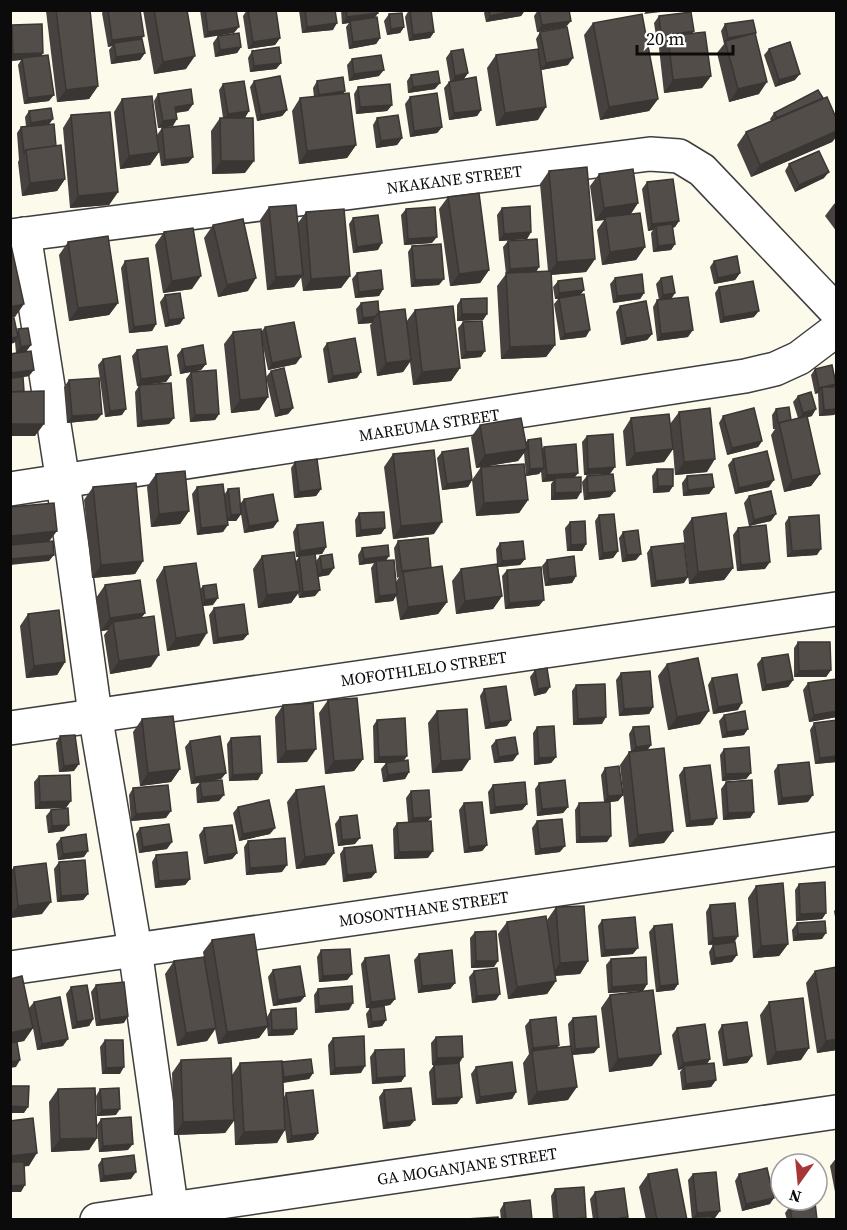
<svg xmlns="http://www.w3.org/2000/svg" width="847" height="1230" font-family="'Source Serif 4',serif">
  <style>
    .lines { fill: none; stroke-linecap: round; stroke-linejoin: round }
    .minor-casing { stroke: #3e3e3e; stroke-width: 36 }
    .minor { stroke: #fff; stroke-width: 33 }
    .wall { fill: #47423f }
    .shaded-wall { fill: #393633 }
    .building { fill: #524d49; stroke: #393633; stroke-width: 1.5 }
    .labels { text-anchor: middle; dominant-baseline: central; stroke-width: 6; stroke-linejoin: round; paint-order: stroke }
    .street-label { font-size: 16px; fill: #0b0b0b; stroke: #fff }
  </style>
  <rect width="100%" height="100%" fill="#fcfaeb"/>
  <g class="lines">
    <defs>
      <g id="minor">
        <polyline points="24,234 63,482 95,714 135,949 173,1220"/>
        <path id="s1" d="M10,236L650,154L679,156L702,170L836,311"/>
        <path id="s2" d="M10,489L745,376L775,369L799,358L836,330"/>
        <path id="s3" d="M10,728L836,609"/>
        <path id="s4" d="M10,968L836,849"/>
        <path id="s5" d="M97,1220L836,1112"/>
      </g>
    </defs>
    <!-- minor casing -->
    <use href="#minor" class="minor-casing"/>
    <!-- minor -->
    <use href="#minor" class="minor"/>
  </g>
  <!-- wall -->
  <g class="wall">
    <polygon points="90,10 98,86 89,99 57,102 46,11"/>
    <polygon points="104,10 140,10 142,39 145,53 140,60 111,64 109,50 112,46 108,47 102,13"/>
    <polygon points="143,10 187,10 186,69 154,74"/>
    <polygon points="200,10 236,10 204,38"/>
    <polygon points="247,10 276,10 280,38 275,45 248,49 243,16"/>
    <polygon points="299,10 335,10 333,30 302,33"/>
    <polygon points="341,10 377,10 378,13 375,17 380,38 376,44 349,49 346,27 349,23 342,24"/>
    <polygon points="409,10 434,32 430,38 409,41 405,17"/>
    <polygon points="486,10 525,10 521,16 486,22 484,13"/>
    <polygon points="538,10 569,10 566,27 537,32 534,16"/>
    <polygon points="389,14 404,27 400,33 387,35 384,21"/>
    <polygon points="659,16 693,33 711,76 702,88 664,93 659,48 664,41 657,42 654,23"/>
    <polygon points="593,23 658,99 649,111 600,120 584,35"/>
    <polygon points="725,24 755,34 759,94 729,102 717,53 724,44 721,31"/>
    <polygon points="12,25 43,53 41,56 49,101 24,104 18,65 21,60 10,61 10,27"/>
    <polygon points="540,32 568,65 541,70 539,57 538,120 496,126 487,68 496,55 538,49 536,39"/>
    <polygon points="218,36 241,47 237,53 215,57 213,43"/>
    <polygon points="769,49 795,80 775,87 764,55"/>
    <polygon points="252,51 281,63 276,69 250,72 248,58"/>
    <polygon points="451,51 468,73 464,79 481,110 477,116 449,120 444,88 449,82 450,81 446,58"/>
    <polygon points="352,59 379,76 349,81 347,65"/>
    <polygon points="411,75 435,89 408,93 407,81"/>
    <polygon points="254,81 287,110 282,116 257,121 250,87"/>
    <polygon points="317,81 343,93 356,145 347,158 299,164 292,111 300,98 314,97 313,88"/>
    <polygon points="223,84 245,118 245,173 212,174 211,131 220,118 223,118 219,90"/>
    <polygon points="358,87 392,105 387,111 356,114 354,94"/>
    <polygon points="158,94 193,104 188,111 176,113 173,126 158,128 154,101"/>
    <polygon points="410,97 442,127 437,133 410,137 405,104"/>
    <polygon points="122,99 159,152 150,165 120,169 114,112"/>
    <polygon points="29,111 49,124 65,179 57,191 22,196 18,162 19,160 17,133 21,127 26,126 25,117"/>
    <polygon points="774,113 837,120 837,136 832,142 751,177 737,145 746,132 771,121 770,119"/>
    <polygon points="71,115 118,192 109,205 70,208 63,128"/>
    <polygon points="377,118 402,138 397,145 376,148 373,125"/>
    <polygon points="162,128 193,157 188,163 161,166 157,135"/>
    <polygon points="789,164 824,178 795,192 785,171"/>
    <polygon points="549,171 595,259 586,272 551,275 555,345 546,357 501,359 497,286 506,274 503,247 508,241 536,272 548,271 540,184"/>
    <polygon points="599,174 638,203 631,214 645,247 636,260 602,265 597,230 604,220 595,221 590,186"/>
    <polygon points="647,182 679,221 675,227 673,228 675,244 671,250 653,252 651,233 653,230 648,231 642,189"/>
    <polygon points="448,197 489,270 480,283 450,286 439,209"/>
    <polygon points="837,202 837,232 825,216 834,204"/>
    <polygon points="269,207 298,223 306,212 350,276 341,288 303,291 301,277 294,287 267,290 260,220"/>
    <polygon points="502,208 531,232 527,239 499,241 497,215"/>
    <polygon points="406,209 432,243 404,245 401,215"/>
    <polygon points="353,218 378,250 353,253 349,224"/>
    <polygon points="213,225 248,291 218,297 204,238"/>
    <polygon points="164,232 192,289 163,293 155,245"/>
    <polygon points="68,242 118,303 109,315 69,321 59,255"/>
    <polygon points="412,246 439,285 411,287 408,252"/>
    <polygon points="125,261 156,324 152,331 129,333 121,268"/>
    <polygon points="714,261 740,273 735,280 714,284 710,267"/>
    <polygon points="357,273 383,289 379,296 355,298 352,279"/>
    <polygon points="615,278 644,293 640,299 613,303 610,284"/>
    <polygon points="661,278 675,293 671,299 688,337 657,341 653,307 657,300 659,300 656,284"/>
    <polygon points="558,281 584,290 581,294 586,337 560,340 554,304 558,299 555,299 553,287"/>
    <polygon points="719,287 754,317 720,323 715,293"/>
    <polygon points="165,295 180,324 165,327 160,302"/>
    <polygon points="461,299 487,314 483,320 457,321 457,305"/>
    <polygon points="361,303 379,312 406,322 415,310 460,368 451,381 413,385 410,362 403,372 377,376 370,325 372,323 358,324 356,309"/>
    <polygon points="620,306 652,334 647,340 621,345 616,312"/>
    <polygon points="463,322 481,357 461,359 458,328"/>
    <polygon points="265,327 296,364 268,370 263,346 268,397 259,410 231,413 224,344 233,332 261,332"/>
    <polygon points="18,329 26,352 29,376 23,377 24,391 35,436 10,436 16,353 15,342 14,343"/>
    <polygon points="327,343 357,378 328,383 323,349"/>
    <polygon points="182,349 206,364 201,370 180,374 177,355"/>
    <polygon points="137,350 171,375 166,382 140,385 169,424 137,427 135,392 139,386 137,386 132,356"/>
    <polygon points="103,359 122,415 105,417 98,365"/>
    <polygon points="815,369 834,387 837,387 837,412 834,415 819,416 818,393 815,394 811,375"/>
    <polygon points="271,371 293,408 288,414 275,417 266,377"/>
    <polygon points="191,372 219,414 215,420 190,422 186,379"/>
    <polygon points="69,380 97,420 67,423 64,387"/>
    <polygon points="798,396 812,416 807,417 820,474 811,486 784,492 771,435 775,429 773,429 772,415 776,409 791,420 798,418 793,402"/>
    <polygon points="679,412 707,472 675,475 673,449 664,462 626,466 623,431 631,418 670,424"/>
    <polygon points="723,416 762,441 758,447 727,455 719,423"/>
    <polygon points="480,425 526,442 528,440 542,449 544,447 578,473 575,477 577,499 551,500 551,484 553,481 542,482 541,471 539,474 526,476 524,453 518,461 483,467 528,500 519,513 476,516 472,480 468,487 442,490 437,458 442,452 472,480 481,467 476,468 471,437"/>
    <polygon points="587,436 610,474 584,475 582,442"/>
    <polygon points="393,454 434,534 393,539 384,467"/>
    <polygon points="733,459 769,487 735,494 728,465"/>
    <polygon points="295,462 321,489 316,496 294,498 291,468"/>
    <polygon points="657,469 673,486 669,492 653,493 652,476"/>
    <polygon points="156,474 189,511 180,524 151,527 147,487"/>
    <polygon points="587,476 610,497 584,500 582,482"/>
    <polygon points="687,476 714,487 709,494 683,496 682,483"/>
    <polygon points="93,487 143,561 135,574 92,578 84,500"/>
    <polygon points="197,487 224,495 228,489 240,504 244,499 278,521 273,528 244,533 241,514 236,521 227,521 223,532 197,535 192,494"/>
    <polygon points="749,496 771,521 749,526 744,503"/>
    <polygon points="359,513 385,528 381,534 356,537 355,520"/>
    <polygon points="599,515 618,551 613,558 599,560 595,521"/>
    <polygon points="789,517 817,555 787,557 785,523"/>
    <polygon points="692,518 733,568 724,580 689,584 683,531"/>
    <polygon points="570,522 586,544 582,551 567,551 565,528"/>
    <polygon points="297,525 326,547 322,554 315,554 316,561 320,556 329,575 318,577 315,596 299,598 298,593 291,603 258,608 253,569 262,556 296,561 299,557 296,557 293,532"/>
    <polygon points="738,528 765,569 737,571 733,535"/>
    <polygon points="623,532 636,560 622,562 619,538"/>
    <polygon points="398,541 431,568 447,602 438,614 400,620 396,596 393,601 375,603 371,568 374,563 359,565 358,555 362,548 389,556 386,560 396,582 399,577 397,578 394,548"/>
    <polygon points="500,543 525,559 520,565 498,567 502,596 493,609 456,614 452,581 461,569 497,564 496,549"/>
    <polygon points="651,547 684,583 651,587 647,553"/>
    <polygon points="547,560 576,576 572,583 545,586 542,566"/>
    <polygon points="164,567 200,589 203,586 213,605 203,606 199,646 167,651 156,580"/>
    <polygon points="507,570 539,606 505,609 502,576"/>
    <polygon points="105,585 145,613 141,618 151,667 110,674 104,635 108,630 101,631 96,598"/>
    <polygon points="214,608 248,634 243,640 213,644 209,615"/>
    <polygon points="28,614 65,662 57,675 26,678 20,626"/>
    <polygon points="798,642 831,670 826,677 794,677 794,648"/>
    <polygon points="762,658 793,680 788,687 762,691 757,664"/>
    <polygon points="667,664 700,724 668,730 658,676"/>
    <polygon points="535,670 546,693 534,696 530,677"/>
    <polygon points="621,673 653,707 649,714 619,716 616,680"/>
    <polygon points="712,678 738,710 713,714 708,685"/>
    <polygon points="808,683 837,717 809,722 803,690"/>
    <polygon points="576,685 602,724 573,725 572,691"/>
    <polygon points="484,689 507,726 485,729 480,696"/>
    <polygon points="328,700 363,759 354,771 325,774 319,713"/>
    <polygon points="283,705 307,762 277,763 275,717"/>
    <polygon points="437,711 462,771 432,773 428,723"/>
    <polygon points="724,715 744,735 722,738 719,721"/>
    <polygon points="142,719 180,769 171,782 140,786 133,732"/>
    <polygon points="377,720 409,772 405,779 383,782 381,769 386,763 374,763 373,726"/>
    <polygon points="814,723 837,762 815,764 810,730"/>
    <polygon points="537,727 556,757 551,763 534,765 533,733"/>
    <polygon points="633,727 664,843 629,847 620,765 629,752 631,752 629,734"/>
    <polygon points="60,736 74,771 59,772 56,743"/>
    <polygon points="231,738 258,780 229,781 227,744"/>
    <polygon points="496,740 513,761 494,763 491,746"/>
    <polygon points="190,741 226,773 221,779 214,780 219,801 197,803 196,788 200,783 191,784 185,747"/>
    <polygon points="724,749 751,773 746,779 722,781 720,755"/>
    <polygon points="778,765 808,802 778,805 774,771"/>
    <polygon points="605,768 623,795 618,801 610,802 607,842 576,843 575,810 579,803 604,802 601,775"/>
    <polygon points="684,768 713,825 686,827 679,775"/>
    <polygon points="39,776 66,808 35,809 34,782"/>
    <polygon points="726,782 754,812 750,818 723,820 721,789"/>
    <polygon points="539,783 568,807 563,813 537,816 535,789"/>
    <polygon points="493,785 527,804 522,810 490,814 488,792"/>
    <polygon points="133,788 166,818 131,821 129,795"/>
    <polygon points="296,790 334,853 325,865 296,869 287,802"/>
    <polygon points="411,791 431,817 428,821 428,858 394,859 393,829 397,823 408,822 406,798"/>
    <polygon points="464,803 487,845 482,851 464,853 459,810"/>
    <polygon points="238,807 270,834 239,841 233,813"/>
    <polygon points="51,810 64,831 48,833 46,816"/>
    <polygon points="340,817 355,844 338,846 335,824"/>
    <polygon points="537,821 560,852 535,855 532,828"/>
    <polygon points="140,828 167,849 139,853 136,834"/>
    <polygon points="204,828 237,853 232,859 204,864 199,835"/>
    <polygon points="61,838 84,857 58,860 56,844"/>
    <polygon points="248,841 282,872 246,875 244,847"/>
    <polygon points="344,848 376,872 371,878 343,882 340,854"/>
    <polygon points="156,855 190,879 185,885 155,888 152,862"/>
    <polygon points="59,862 88,894 83,900 57,902 54,869"/>
    <polygon points="14,867 42,914 10,918 10,872"/>
    <polygon points="799,884 826,913 822,919 796,921 795,890"/>
    <polygon points="756,886 788,944 779,956 753,958 748,898"/>
    <polygon points="710,905 734,942 732,962 711,965 709,952 713,945 725,943 708,945 706,912"/>
    <polygon points="556,907 588,961 580,974 555,976 556,981 547,994 508,999 498,934 507,922 548,930 547,920"/>
    <polygon points="837,908 837,929 834,911"/>
    <polygon points="602,920 633,954 601,957 598,926"/>
    <polygon points="797,923 822,939 793,941 792,930"/>
    <polygon points="654,926 678,984 674,990 656,992 649,932"/>
    <polygon points="475,932 494,967 471,968 470,938"/>
    <polygon points="212,940 267,1017 271,1010 297,1029 293,1035 268,1036 267,1027 259,1038 218,1044 215,1029 207,1041 177,1046 165,974 174,961 211,1000 203,952"/>
    <polygon points="321,950 352,974 347,980 319,982 317,957"/>
    <polygon points="419,954 455,983 450,989 418,993 414,960"/>
    <polygon points="365,958 395,999 390,1005 384,1006 386,1020 382,1026 368,1028 366,1014 370,1008 366,1008 361,964"/>
    <polygon points="611,959 647,984 643,991 608,993 606,965"/>
    <polygon points="273,970 305,996 300,1002 273,1006 268,977"/>
    <polygon points="474,971 496,1000 472,1003 469,977"/>
    <polygon points="815,971 837,1050 817,1053 806,983"/>
    <polygon points="10,979 29,1008 34,1002 63,1046 37,1050 33,1028 24,1041 17,1042 16,1067"/>
    <polygon points="96,985 124,1023 96,1026 91,992"/>
    <polygon points="71,987 93,1019 89,1026 72,1029 66,994"/>
    <polygon points="318,989 349,1010 315,1013 314,995"/>
    <polygon points="610,995 652,1066 609,1072 601,1008"/>
    <polygon points="769,1002 801,1060 767,1065 760,1015"/>
    <polygon points="573,1018 594,1053 573,1055 568,1100 528,1105 523,1063 529,1054 525,1026 530,1020 559,1045 558,1047 570,1046 568,1024"/>
    <polygon points="722,1025 752,1056 747,1063 723,1066 718,1032"/>
    <polygon points="677,1028 710,1059 707,1064 716,1080 711,1087 682,1090 680,1072 682,1069 678,1070 672,1035"/>
    <polygon points="436,1037 459,1063 457,1104 432,1105 429,1072 434,1065 453,1064 432,1065 431,1043"/>
    <polygon points="333,1038 361,1073 330,1075 328,1045"/>
    <polygon points="105,1040 120,1074 102,1074 100,1047"/>
    <polygon points="375,1050 405,1076 401,1082 372,1084 370,1057"/>
    <polygon points="181,1060 232,1075 240,1063 282,1062 313,1073 309,1079 283,1083 284,1097 286,1093 318,1133 313,1140 287,1143 285,1128 277,1143 235,1145 234,1121 225,1133 174,1135 172,1073"/>
    <polygon points="476,1067 516,1092 512,1099 476,1104 471,1074"/>
    <polygon points="58,1089 97,1125 101,1119 128,1150 99,1152 97,1126 97,1138 89,1150 51,1152 49,1102"/>
    <polygon points="100,1089 116,1115 97,1116 96,1096"/>
    <polygon points="384,1090 410,1126 383,1129 379,1097"/>
    <polygon points="837,1157 837,1202 830,1166"/>
    <polygon points="102,1159 131,1179 100,1182 98,1165"/>
    <polygon points="648,1174 687,1220 646,1220 639,1187"/>
    <polygon points="693,1174 715,1218 712,1218 712,1220 692,1220 688,1180"/>
    <polygon points="739,1174 770,1204 742,1211 735,1181"/>
    <polygon points="555,1189 586,1218 585,1220 553,1220 551,1196"/>
    <polygon points="595,1192 626,1220 593,1220 590,1199"/>
    <polygon points="504,1203 532,1220 501,1220 500,1210"/>
    <polygon points="790,1206 817,1220 787,1220 785,1213"/>
  </g>
  <!-- shaded-wall -->
  <g class="shaded-wall">
    <polygon points="520,10 525,10 521,16 486,22 490,16"/>
    <polygon points="647,10 678,10 644,14"/>
    <polygon points="378,13 373,20 350,21 349,23 342,24 347,17"/>
    <polygon points="571,21 566,27 537,32 542,25"/>
    <polygon points="337,23 333,30 302,33 307,27"/>
    <polygon points="239,27 234,33 204,38 208,32"/>
    <polygon points="404,27 400,33 387,35 391,29"/>
    <polygon points="694,31 690,37 668,36 664,41 657,42 661,36"/>
    <polygon points="434,32 430,38 409,41 413,35"/>
    <polygon points="756,33 726,42 728,38"/>
    <polygon points="144,36 139,42 114,43 112,46 108,47 112,40"/>
    <polygon points="280,38 275,45 248,49 253,42"/>
    <polygon points="380,38 376,44 349,49 353,42"/>
    <polygon points="241,47 237,53 215,57 220,50"/>
    <polygon points="43,53 38,60 22,58 21,60 10,61 10,58 13,54"/>
    <polygon points="145,53 140,60 111,64 116,57"/>
    <polygon points="195,56 186,69 154,74 163,62"/>
    <polygon points="573,58 568,65 541,70 546,63"/>
    <polygon points="281,63 276,69 250,72 254,66"/>
    <polygon points="384,70 379,76 349,81 354,74"/>
    <polygon points="468,73 463,80 451,83 455,76"/>
    <polygon points="800,74 795,80 775,87 779,80"/>
    <polygon points="711,76 702,88 664,93 673,80"/>
    <polygon points="767,82 759,94 729,102 738,89"/>
    <polygon points="440,83 435,89 408,93 413,87"/>
    <polygon points="98,86 89,99 57,102 66,90"/>
    <polygon points="345,91 341,97 315,101 319,95"/>
    <polygon points="54,95 49,101 24,104 28,98"/>
    <polygon points="658,99 649,111 600,120 609,107"/>
    <polygon points="193,104 188,111 171,113 175,107"/>
    <polygon points="392,105 387,111 356,114 360,107"/>
    <polygon points="546,107 538,120 496,126 505,113"/>
    <polygon points="287,110 282,116 257,121 261,115"/>
    <polygon points="481,110 477,116 449,120 454,113"/>
    <polygon points="249,111 245,118 223,121 228,114"/>
    <polygon points="53,119 48,126 27,129 31,123"/>
    <polygon points="177,119 173,126 158,128 163,121"/>
    <polygon points="442,127 437,133 410,137 414,131"/>
    <polygon points="837,131 837,136 832,142 751,177 760,165"/>
    <polygon points="402,138 397,145 376,148 381,141"/>
    <polygon points="356,145 347,158 299,164 307,151"/>
    <polygon points="159,152 150,165 120,169 129,156"/>
    <polygon points="193,157 188,163 161,166 165,160"/>
    <polygon points="221,161 254,161 245,173 212,174"/>
    <polygon points="829,172 824,178 795,192 799,185"/>
    <polygon points="65,179 57,191 22,196 30,183"/>
    <polygon points="118,192 109,205 70,208 78,196"/>
    <polygon points="638,203 629,216 605,217 604,220 595,221 604,208"/>
    <polygon points="679,221 675,227 656,230 656,226 653,230 648,231 652,224"/>
    <polygon points="531,232 527,239 499,241 504,234"/>
    <polygon points="437,237 432,243 404,245 408,239"/>
    <polygon points="382,243 378,250 353,253 357,247"/>
    <polygon points="675,244 671,250 653,252 658,246"/>
    <polygon points="645,247 636,260 602,265 610,252"/>
    <polygon points="595,259 586,272 548,275 557,262"/>
    <polygon points="539,267 535,274 506,276 510,269"/>
    <polygon points="489,270 480,283 450,286 459,274"/>
    <polygon points="740,273 735,280 714,284 718,278"/>
    <polygon points="303,275 294,287 267,290 276,277"/>
    <polygon points="201,276 192,289 163,293 172,281"/>
    <polygon points="350,276 341,288 303,291 311,279"/>
    <polygon points="256,278 248,291 218,297 227,285"/>
    <polygon points="444,279 439,285 411,287 415,280"/>
    <polygon points="383,289 379,296 355,298 359,292"/>
    <polygon points="584,290 579,296 555,299 559,293"/>
    <polygon points="644,293 640,299 613,303 617,296"/>
    <polygon points="675,293 670,300 659,301 663,295"/>
    <polygon points="118,303 109,315 69,321 78,308"/>
    <polygon points="24,304 15,317 10,318 10,307"/>
    <polygon points="759,311 754,317 720,323 724,317"/>
    <polygon points="462,314 487,314 483,320 457,321"/>
    <polygon points="376,316 372,323 358,324 363,318"/>
    <polygon points="184,318 180,324 165,327 169,320"/>
    <polygon points="156,324 152,331 129,333 134,327"/>
    <polygon points="590,330 586,337 560,340 565,334"/>
    <polygon points="693,330 688,337 657,341 661,334"/>
    <polygon points="652,334 647,340 621,345 626,338"/>
    <polygon points="18,337 14,343 10,344 10,338"/>
    <polygon points="31,345 26,352 16,353 21,347"/>
    <polygon points="555,345 546,357 501,359 510,347"/>
    <polygon points="485,351 481,357 461,359 466,352"/>
    <polygon points="301,357 296,364 268,370 272,363"/>
    <polygon points="411,360 403,372 377,376 386,363"/>
    <polygon points="206,364 201,370 180,374 185,367"/>
    <polygon points="460,368 451,381 413,385 422,372"/>
    <polygon points="34,370 29,376 10,379 10,373"/>
    <polygon points="361,372 357,378 328,383 333,376"/>
    <polygon points="171,375 166,382 137,386 141,379"/>
    <polygon points="836,384 832,391 822,387 818,393 815,394 819,388"/>
    <polygon points="268,397 259,410 231,413 240,400"/>
    <polygon points="293,408 288,414 275,417 280,410"/>
    <polygon points="126,409 122,415 105,417 110,411"/>
    <polygon points="816,409 812,416 798,420 803,413"/>
    <polygon points="837,409 837,412 834,415 819,416 824,410"/>
    <polygon points="102,414 97,420 67,423 72,416"/>
    <polygon points="219,414 215,420 190,422 195,415"/>
    <polygon points="174,418 169,424 137,427 142,421"/>
    <polygon points="10,424 44,424 35,436 10,436"/>
    <polygon points="762,441 758,447 727,455 732,448"/>
    <polygon points="527,449 518,461 476,468 485,455"/>
    <polygon points="673,449 664,462 626,466 635,453"/>
    <polygon points="715,459 707,472 675,475 684,462"/>
    <polygon points="615,467 610,474 584,475 588,469"/>
    <polygon points="544,468 539,474 526,476 530,469"/>
    <polygon points="578,473 573,479 555,478 553,481 542,482 547,475"/>
    <polygon points="820,474 811,486 784,492 792,480"/>
    <polygon points="472,480 468,487 442,490 447,484"/>
    <polygon points="774,480 769,487 735,494 739,488"/>
    <polygon points="658,486 673,486 669,492 653,493"/>
    <polygon points="714,487 709,494 683,496 688,490"/>
    <polygon points="321,489 316,496 294,498 299,492"/>
    <polygon points="615,491 610,497 584,500 588,493"/>
    <polygon points="581,492 577,499 551,500 555,493"/>
    <polygon points="528,500 519,513 476,516 484,503"/>
    <polygon points="189,511 180,524 151,527 159,514"/>
    <polygon points="241,514 236,521 226,521 231,515"/>
    <polygon points="776,514 771,521 749,526 754,520"/>
    <polygon points="278,521 273,528 244,533 249,526"/>
    <polygon points="442,522 434,534 393,539 401,526"/>
    <polygon points="228,525 223,532 197,535 201,528"/>
    <polygon points="385,528 381,534 356,537 361,530"/>
    <polygon points="57,531 48,543 10,547 11,536"/>
    <polygon points="586,544 582,551 567,551 571,545"/>
    <polygon points="326,547 322,554 296,557 300,551"/>
    <polygon points="821,549 817,555 787,557 792,551"/>
    <polygon points="618,551 613,558 599,560 603,553"/>
    <polygon points="641,554 636,560 622,562 627,555"/>
    <polygon points="54,555 49,561 10,565 10,559"/>
    <polygon points="389,556 385,562 376,561 374,563 359,565 364,559"/>
    <polygon points="525,559 520,565 498,567 502,561"/>
    <polygon points="143,561 135,574 92,578 101,565"/>
    <polygon points="770,562 765,569 737,571 741,565"/>
    <polygon points="334,568 329,575 317,577 322,570"/>
    <polygon points="733,568 724,580 689,584 698,572"/>
    <polygon points="576,576 572,583 545,586 549,579"/>
    <polygon points="688,577 684,583 651,587 656,581"/>
    <polygon points="320,590 315,596 299,598 303,592"/>
    <polygon points="300,591 291,603 258,608 267,595"/>
    <polygon points="397,594 393,601 375,603 379,596"/>
    <polygon points="502,596 493,609 456,614 465,601"/>
    <polygon points="218,598 213,605 201,606 205,600"/>
    <polygon points="544,600 539,606 505,609 509,603"/>
    <polygon points="447,602 438,614 400,620 408,607"/>
    <polygon points="145,613 136,625 113,622 108,630 101,631 110,618"/>
    <polygon points="207,633 199,646 167,651 176,638"/>
    <polygon points="248,634 243,640 213,644 218,638"/>
    <polygon points="159,655 151,667 110,674 119,661"/>
    <polygon points="65,662 57,675 26,678 34,666"/>
    <polygon points="831,670 826,677 794,677 799,671"/>
    <polygon points="793,680 788,687 762,691 766,685"/>
    <polygon points="550,687 546,693 534,696 538,689"/>
    <polygon points="742,703 738,710 713,714 718,707"/>
    <polygon points="653,707 649,714 619,716 624,709"/>
    <polygon points="709,711 700,724 668,730 677,717"/>
    <polygon points="837,711 837,717 809,722 814,715"/>
    <polygon points="606,717 602,724 573,725 578,719"/>
    <polygon points="511,720 507,726 485,729 490,723"/>
    <polygon points="748,729 744,735 722,738 727,732"/>
    <polygon points="651,745 647,751 631,753 636,747"/>
    <polygon points="316,749 307,762 277,763 286,751"/>
    <polygon points="518,754 513,761 494,763 499,757"/>
    <polygon points="407,756 403,762 374,763 379,757"/>
    <polygon points="837,756 837,762 815,764 820,758"/>
    <polygon points="556,757 551,763 534,765 539,758"/>
    <polygon points="363,759 354,771 325,774 334,761"/>
    <polygon points="470,759 462,771 432,773 441,761"/>
    <polygon points="79,764 74,771 59,772 64,766"/>
    <polygon points="180,769 171,782 140,786 148,773"/>
    <polygon points="409,772 405,779 383,782 388,775"/>
    <polygon points="226,773 221,779 191,784 195,777"/>
    <polygon points="262,773 258,780 229,781 233,775"/>
    <polygon points="751,773 746,779 722,781 726,774"/>
    <polygon points="224,795 219,801 197,803 202,797"/>
    <polygon points="623,795 618,801 604,803 608,796"/>
    <polygon points="813,795 808,802 778,805 782,798"/>
    <polygon points="71,801 66,808 35,809 40,802"/>
    <polygon points="527,804 522,810 490,814 495,807"/>
    <polygon points="568,807 563,813 537,816 542,809"/>
    <polygon points="171,811 166,818 131,821 136,814"/>
    <polygon points="754,812 750,818 723,820 728,813"/>
    <polygon points="431,817 426,823 408,824 413,818"/>
    <polygon points="717,818 713,825 686,827 690,821"/>
    <polygon points="69,825 64,831 48,833 52,826"/>
    <polygon points="275,828 270,834 239,841 243,834"/>
    <polygon points="673,831 664,843 629,847 638,835"/>
    <polygon points="611,836 607,842 576,843 580,837"/>
    <polygon points="360,838 355,844 338,846 342,840"/>
    <polygon points="172,842 167,849 139,853 143,847"/>
    <polygon points="487,845 482,851 464,853 469,847"/>
    <polygon points="565,846 560,852 535,855 540,849"/>
    <polygon points="88,851 84,857 58,860 63,854"/>
    <polygon points="433,851 428,858 394,859 399,852"/>
    <polygon points="237,853 232,859 204,864 208,857"/>
    <polygon points="334,853 325,865 296,869 305,857"/>
    <polygon points="287,865 282,872 246,875 250,868"/>
    <polygon points="376,872 371,878 343,882 347,875"/>
    <polygon points="190,879 185,885 155,888 159,881"/>
    <polygon points="88,894 83,900 57,902 61,896"/>
    <polygon points="51,902 42,914 10,918 10,916 18,906"/>
    <polygon points="826,913 822,919 796,921 800,914"/>
    <polygon points="826,933 822,939 793,941 798,934"/>
    <polygon points="738,936 734,943 708,945 713,938"/>
    <polygon points="788,944 779,956 753,958 761,946"/>
    <polygon points="638,948 633,954 601,957 605,950"/>
    <polygon points="737,955 732,962 711,965 715,958"/>
    <polygon points="476,961 498,961 494,967 471,968"/>
    <polygon points="588,961 580,974 551,976 560,963"/>
    <polygon points="352,974 347,980 319,982 323,976"/>
    <polygon points="556,981 547,994 508,999 517,987"/>
    <polygon points="455,983 450,989 418,993 422,986"/>
    <polygon points="647,984 643,991 608,993 612,987"/>
    <polygon points="678,984 674,990 656,992 660,986"/>
    <polygon points="500,994 496,1000 472,1003 477,996"/>
    <polygon points="305,996 300,1002 273,1006 278,1000"/>
    <polygon points="395,999 390,1005 366,1008 371,1002"/>
    <polygon points="353,1003 349,1010 315,1013 319,1006"/>
    <polygon points="128,1016 124,1023 96,1026 100,1020"/>
    <polygon points="93,1019 89,1026 72,1029 77,1022"/>
    <polygon points="386,1020 382,1026 368,1028 372,1022"/>
    <polygon points="268,1026 259,1038 218,1044 227,1032"/>
    <polygon points="33,1028 24,1041 10,1044 10,1033"/>
    <polygon points="216,1028 207,1041 177,1046 186,1033"/>
    <polygon points="297,1029 293,1035 268,1036 272,1030"/>
    <polygon points="68,1039 63,1046 37,1050 42,1044"/>
    <polygon points="837,1039 837,1050 817,1053 826,1041"/>
    <polygon points="559,1045 555,1051 532,1051 529,1054 533,1048"/>
    <polygon points="599,1047 594,1053 570,1055 575,1049"/>
    <polygon points="809,1048 801,1060 767,1065 776,1052"/>
    <polygon points="661,1054 652,1066 609,1072 618,1059"/>
    <polygon points="752,1056 747,1063 723,1066 727,1060"/>
    <polygon points="463,1057 459,1064 432,1065 437,1058"/>
    <polygon points="710,1059 706,1065 684,1066 682,1069 678,1070 683,1063"/>
    <polygon points="20,1060 16,1067 10,1068 10,1062"/>
    <polygon points="365,1066 361,1073 330,1075 335,1068"/>
    <polygon points="124,1067 120,1074 102,1074 106,1068"/>
    <polygon points="313,1073 309,1079 279,1083 284,1077"/>
    <polygon points="405,1076 401,1082 372,1084 377,1078"/>
    <polygon points="716,1080 711,1087 682,1090 686,1084"/>
    <polygon points="577,1087 568,1100 528,1105 537,1092"/>
    <polygon points="516,1092 512,1099 476,1104 480,1097"/>
    <polygon points="462,1097 457,1104 432,1105 436,1099"/>
    <polygon points="10,1106 28,1107 24,1113 10,1113"/>
    <polygon points="120,1109 116,1115 97,1116 102,1110"/>
    <polygon points="234,1120 225,1133 174,1135 183,1122"/>
    <polygon points="415,1120 410,1126 383,1129 387,1123"/>
    <polygon points="285,1130 277,1143 235,1145 244,1132"/>
    <polygon points="318,1133 313,1140 287,1143 292,1136"/>
    <polygon points="97,1138 89,1150 51,1152 60,1139"/>
    <polygon points="133,1144 128,1150 99,1152 103,1146"/>
    <polygon points="37,1153 29,1166 10,1168 10,1156"/>
    <polygon points="136,1172 131,1179 100,1182 104,1176"/>
    <polygon points="25,1185 21,1192 10,1192 10,1186"/>
    <polygon points="774,1198 770,1204 742,1211 746,1204"/>
    <polygon points="793,1200 807,1200 791,1202"/>
    <polygon points="720,1211 715,1218 695,1220 695,1217 692,1220 697,1213"/>
    <polygon points="628,1217 626,1220 609,1220"/>
  </g>
  <!-- building -->
  <g class="building">
    <polygon points="56,10 90,10 98,86 66,90"/>
    <polygon points="108,10 140,10 144,36 112,40"/>
    <polygon points="154,10 187,10 195,56 163,62"/>
    <polygon points="205,10 236,10 239,27 208,32"/>
    <polygon points="248,10 276,10 280,38 253,42"/>
    <polygon points="305,10 335,10 337,23 307,27"/>
    <polygon points="346,10 377,10 378,13 347,17"/>
    <polygon points="410,10 431,10 434,32 413,35"/>
    <polygon points="489,10 520,10 490,16"/>
    <polygon points="539,10 569,10 571,21 542,25"/>
    <polygon points="691,12 694,31 661,36 659,16"/>
    <polygon points="402,13 404,27 391,29 389,14"/>
    <polygon points="642,14 658,99 609,107 593,23"/>
    <polygon points="377,17 380,38 353,42 350,21"/>
    <polygon points="753,20 756,33 728,38 725,24"/>
    <polygon points="42,24 43,53 13,54 12,25"/>
    <polygon points="567,27 573,58 546,63 540,32"/>
    <polygon points="705,32 711,76 673,80 668,36"/>
    <polygon points="239,33 241,47 220,50 218,36"/>
    <polygon points="755,33 767,82 738,89 725,41"/>
    <polygon points="142,39 145,53 116,57 114,43"/>
    <polygon points="790,42 800,74 779,80 769,49"/>
    <polygon points="279,47 281,63 254,66 252,51"/>
    <polygon points="463,49 468,73 455,76 451,51"/>
    <polygon points="538,49 546,107 505,113 496,55"/>
    <polygon points="48,55 54,95 28,98 22,58"/>
    <polygon points="381,55 384,70 354,74 352,59"/>
    <polygon points="438,71 440,83 413,87 411,75"/>
    <polygon points="280,76 287,110 261,115 254,81"/>
    <polygon points="343,77 345,91 319,95 317,81"/>
    <polygon points="476,77 481,110 454,113 449,82"/>
    <polygon points="244,81 249,111 228,114 223,84"/>
    <polygon points="390,84 392,105 360,107 358,87"/>
    <polygon points="191,89 193,104 175,107 177,119 163,121 158,94"/>
    <polygon points="818,90 823,98 777,118 774,113"/>
    <polygon points="349,93 356,145 307,151 300,98"/>
    <polygon points="437,93 442,127 414,131 410,97"/>
    <polygon points="152,96 159,152 129,156 122,99"/>
    <polygon points="827,97 837,120 837,131 760,165 746,132"/>
    <polygon points="51,108 53,119 31,123 29,111"/>
    <polygon points="110,112 118,192 78,196 71,115"/>
    <polygon points="398,115 402,138 381,141 377,118"/>
    <polygon points="220,118 253,118 254,161 221,161"/>
    <polygon points="54,124 56,146 26,150 24,153 21,127"/>
    <polygon points="189,125 193,157 165,160 162,128"/>
    <polygon points="61,145 65,179 30,183 26,150"/>
    <polygon points="819,151 829,172 799,185 789,164"/>
    <polygon points="587,167 595,259 557,262 549,171"/>
    <polygon points="633,169 638,203 604,208 599,174"/>
    <polygon points="673,179 679,221 652,224 647,182"/>
    <polygon points="479,193 489,270 459,274 448,197"/>
    <polygon points="296,205 303,275 276,277 269,207"/>
    <polygon points="530,206 531,232 504,234 502,208"/>
    <polygon points="435,207 437,237 408,239 406,209"/>
    <polygon points="344,209 350,276 311,279 306,212"/>
    <polygon points="640,213 645,247 610,252 605,217"/>
    <polygon points="378,215 382,243 357,247 353,218"/>
    <polygon points="243,219 256,278 227,285 213,225"/>
    <polygon points="672,224 675,244 658,246 656,226"/>
    <polygon points="193,228 201,276 172,281 164,232"/>
    <polygon points="108,236 118,303 78,308 68,242"/>
    <polygon points="537,239 539,267 510,269 508,241"/>
    <polygon points="441,244 444,279 415,280 412,246"/>
    <polygon points="10,245 11,245 24,304 10,307"/>
    <polygon points="737,256 740,273 718,278 714,261"/>
    <polygon points="148,258 156,324 134,327 125,261"/>
    <polygon points="381,270 383,289 359,292 357,273"/>
    <polygon points="551,271 555,345 510,347 506,273"/>
    <polygon points="642,274 644,293 617,296 615,278"/>
    <polygon points="672,276 675,293 663,295 661,278"/>
    <polygon points="582,278 584,290 559,293 558,281"/>
    <polygon points="753,281 759,311 724,317 719,287"/>
    <polygon points="180,293 184,318 169,320 165,295"/>
    <polygon points="584,294 590,330 565,334 559,298"/>
    <polygon points="688,297 693,330 661,334 657,300"/>
    <polygon points="487,298 487,314 462,314 461,299"/>
    <polygon points="378,301 379,316 379,312 376,316 363,318 361,303"/>
    <polygon points="646,301 652,334 626,338 620,306"/>
    <polygon points="453,306 460,368 422,372 415,310"/>
    <polygon points="405,309 411,360 386,363 379,312"/>
    <polygon points="10,318 14,318 18,337 10,338"/>
    <polygon points="482,321 485,351 466,352 463,322"/>
    <polygon points="294,322 301,357 272,363 265,327"/>
    <polygon points="28,328 31,345 21,347 18,329"/>
    <polygon points="261,329 268,397 240,400 233,332"/>
    <polygon points="355,338 361,372 333,376 327,343"/>
    <polygon points="203,345 206,364 185,367 182,349"/>
    <polygon points="167,346 171,375 141,379 137,350"/>
    <polygon points="31,351 34,370 10,373 10,354"/>
    <polygon points="120,356 126,409 110,411 103,359"/>
    <polygon points="832,365 836,384 819,388 815,369"/>
    <polygon points="284,368 293,408 280,410 271,371"/>
    <polygon points="216,370 219,414 195,415 191,372"/>
    <polygon points="23,377 24,391 10,392 10,378"/>
    <polygon points="99,378 102,414 72,416 69,380"/>
    <polygon points="171,383 174,418 142,421 139,385"/>
    <polygon points="822,387 837,387 837,409 824,410"/>
    <polygon points="44,391 44,424 10,424 10,392"/>
    <polygon points="811,392 816,409 803,413 798,396"/>
    <polygon points="789,407 791,420 778,423 776,409"/>
    <polygon points="710,408 715,459 684,462 679,412"/>
    <polygon points="754,408 762,441 732,448 723,416"/>
    <polygon points="669,414 673,449 635,453 631,418"/>
    <polygon points="807,416 820,474 792,480 779,423"/>
    <polygon points="521,418 527,449 485,455 480,425"/>
    <polygon points="613,434 615,467 588,469 587,436"/>
    <polygon points="541,438 544,468 530,469 528,440"/>
    <polygon points="576,444 578,473 547,475 544,447"/>
    <polygon points="468,448 472,480 447,484 442,452"/>
    <polygon points="434,450 442,522 401,526 393,454"/>
    <polygon points="767,451 774,480 739,488 733,459"/>
    <polygon points="317,459 321,489 299,492 295,462"/>
    <polygon points="524,464 528,500 484,503 481,467"/>
    <polygon points="657,469 673,469 673,486 658,486"/>
    <polygon points="185,471 189,511 159,514 156,474"/>
    <polygon points="613,474 615,491 588,493 587,476"/>
    <polygon points="712,474 714,487 688,490 687,476"/>
    <polygon points="581,477 581,492 555,493 555,478"/>
    <polygon points="136,483 143,561 101,565 93,487"/>
    <polygon points="223,484 228,525 201,528 197,487"/>
    <polygon points="239,488 241,514 231,515 228,489"/>
    <polygon points="771,491 776,514 754,520 749,496"/>
    <polygon points="273,494 278,521 249,526 244,499"/>
    <polygon points="54,503 57,531 11,536 10,507"/>
    <polygon points="384,512 385,528 361,530 359,513"/>
    <polygon points="726,513 733,568 698,572 692,518"/>
    <polygon points="614,514 618,551 603,553 599,515"/>
    <polygon points="819,515 821,549 792,551 789,517"/>
    <polygon points="585,521 586,544 571,545 570,522"/>
    <polygon points="323,522 326,547 300,551 297,525"/>
    <polygon points="766,525 770,562 741,565 738,528"/>
    <polygon points="638,530 641,554 627,555 623,532"/>
    <polygon points="428,538 431,568 402,571 398,541"/>
    <polygon points="53,541 54,555 10,559 10,545"/>
    <polygon points="523,541 525,559 502,561 500,543"/>
    <polygon points="684,543 688,577 656,581 651,547"/>
    <polygon points="388,545 389,556 364,559 362,548"/>
    <polygon points="294,552 300,591 267,595 262,556"/>
    <polygon points="315,554 320,590 303,592 299,556"/>
    <polygon points="332,554 334,568 322,570 320,556"/>
    <polygon points="574,556 576,576 549,579 547,560"/>
    <polygon points="394,560 397,594 379,596 376,561"/>
    <polygon points="196,563 207,633 176,638 164,567"/>
    <polygon points="497,564 502,596 465,601 461,569"/>
    <polygon points="442,566 447,602 408,607 403,572"/>
    <polygon points="541,567 544,600 509,603 507,570"/>
    <polygon points="140,580 145,613 110,618 105,585"/>
    <polygon points="216,584 218,598 205,600 203,586"/>
    <polygon points="244,604 248,634 218,638 214,608"/>
    <polygon points="59,610 65,662 34,666 28,614"/>
    <polygon points="154,616 159,655 119,661 113,622"/>
    <polygon points="798,642 830,642 831,670 799,671"/>
    <polygon points="788,654 793,680 766,685 762,658"/>
    <polygon points="698,658 709,711 677,717 667,664"/>
    <polygon points="547,668 550,687 538,689 535,670"/>
    <polygon points="650,671 653,707 624,709 621,673"/>
    <polygon points="737,674 742,703 718,707 712,678"/>
    <polygon points="836,679 837,711 814,715 808,683"/>
    <polygon points="605,684 606,717 578,719 576,685"/>
    <polygon points="506,686 511,720 490,723 484,689"/>
    <polygon points="357,698 363,759 334,761 328,700"/>
    <polygon points="313,703 316,749 286,751 283,705"/>
    <polygon points="467,709 470,759 441,761 437,711"/>
    <polygon points="745,711 748,729 727,732 724,715"/>
    <polygon points="173,716 180,769 148,773 142,719"/>
    <polygon points="405,718 407,756 379,757 377,720"/>
    <polygon points="837,720 837,756 820,758 814,723"/>
    <polygon points="554,726 556,757 539,758 537,727"/>
    <polygon points="649,726 651,745 636,747 633,727"/>
    <polygon points="75,735 79,764 64,766 60,736"/>
    <polygon points="220,736 226,773 195,777 190,741"/>
    <polygon points="260,736 262,773 233,775 231,738"/>
    <polygon points="515,737 518,754 499,757 496,740"/>
    <polygon points="749,747 751,773 726,774 724,749"/>
    <polygon points="664,748 673,831 638,835 629,752"/>
    <polygon points="408,760 409,772 388,775 386,763"/>
    <polygon points="809,762 813,795 782,798 778,765"/>
    <polygon points="710,765 717,818 690,821 684,768"/>
    <polygon points="619,766 623,795 608,796 605,768"/>
    <polygon points="70,775 71,801 40,802 39,776"/>
    <polygon points="222,780 224,795 202,797 200,782"/>
    <polygon points="565,780 568,807 542,809 539,783"/>
    <polygon points="752,780 754,812 728,813 726,782"/>
    <polygon points="525,782 527,804 495,807 493,785"/>
    <polygon points="168,785 171,811 136,814 133,788"/>
    <polygon points="324,786 334,853 305,857 296,790"/>
    <polygon points="429,790 431,817 413,818 411,791"/>
    <polygon points="269,800 275,828 243,834 238,807"/>
    <polygon points="482,802 487,845 469,847 464,803"/>
    <polygon points="610,802 611,836 580,837 579,803"/>
    <polygon points="68,808 69,825 52,826 51,810"/>
    <polygon points="357,815 360,838 342,840 340,817"/>
    <polygon points="562,819 565,846 540,849 537,821"/>
    <polygon points="431,821 433,851 399,852 397,823"/>
    <polygon points="169,824 172,842 143,847 140,828"/>
    <polygon points="232,825 237,853 208,857 204,828"/>
    <polygon points="86,834 88,851 63,854 61,838"/>
    <polygon points="285,838 287,865 250,868 248,841"/>
    <polygon points="372,845 376,872 347,875 344,848"/>
    <polygon points="187,852 190,879 159,881 156,855"/>
    <polygon points="85,860 88,894 61,896 59,862"/>
    <polygon points="46,863 51,902 18,906 14,867"/>
    <polygon points="825,882 826,913 800,914 799,884"/>
    <polygon points="783,883 788,944 761,946 756,886"/>
    <polygon points="735,903 738,936 713,938 710,905"/>
    <polygon points="584,906 588,961 560,963 556,907"/>
    <polygon points="546,916 556,981 517,987 507,922"/>
    <polygon points="635,917 638,948 605,950 602,920"/>
    <polygon points="825,921 826,933 798,934 797,923"/>
    <polygon points="672,924 678,984 660,986 654,926"/>
    <polygon points="496,931 498,961 476,961 475,932"/>
    <polygon points="254,934 268,1026 227,1032 212,940"/>
    <polygon points="735,942 737,955 715,958 713,945"/>
    <polygon points="350,949 352,974 323,976 321,950"/>
    <polygon points="452,950 455,983 422,986 419,954"/>
    <polygon points="389,955 395,999 371,1002 365,958"/>
    <polygon points="204,957 216,1028 186,1033 174,961"/>
    <polygon points="646,957 647,984 612,987 611,959"/>
    <polygon points="300,966 305,996 278,1000 273,970"/>
    <polygon points="837,967 837,1039 826,1041 815,971"/>
    <polygon points="497,968 500,994 477,996 474,971"/>
    <polygon points="22,976 33,1028 10,1033 10,979"/>
    <polygon points="124,982 128,1016 100,1020 96,985"/>
    <polygon points="87,985 93,1019 77,1022 71,987"/>
    <polygon points="352,986 353,1003 319,1006 318,989"/>
    <polygon points="653,990 661,1054 618,1059 610,995"/>
    <polygon points="60,997 68,1039 42,1044 34,1002"/>
    <polygon points="803,998 809,1048 776,1052 769,1002"/>
    <polygon points="384,1006 386,1020 372,1022 370,1008"/>
    <polygon points="296,1008 297,1029 272,1030 271,1010"/>
    <polygon points="596,1016 599,1047 575,1049 573,1018"/>
    <polygon points="556,1017 559,1045 533,1048 530,1020"/>
    <polygon points="747,1022 752,1056 727,1060 722,1025"/>
    <polygon points="705,1024 710,1059 683,1063 677,1028"/>
    <polygon points="364,1036 365,1066 335,1068 333,1038"/>
    <polygon points="462,1036 463,1057 437,1058 436,1037"/>
    <polygon points="105,1040 123,1040 124,1067 106,1068"/>
    <polygon points="17,1042 20,1060 10,1062 10,1043"/>
    <polygon points="571,1046 577,1087 537,1092 532,1051"/>
    <polygon points="404,1049 405,1076 377,1078 375,1050"/>
    <polygon points="231,1058 234,1120 183,1122 181,1060"/>
    <polygon points="311,1059 313,1073 284,1077 282,1062"/>
    <polygon points="282,1061 285,1130 244,1132 240,1063"/>
    <polygon points="512,1062 516,1092 480,1097 476,1067"/>
    <polygon points="459,1063 462,1097 436,1099 434,1065"/>
    <polygon points="714,1063 716,1080 686,1084 684,1066"/>
    <polygon points="10,1086 29,1086 28,1107 10,1106"/>
    <polygon points="95,1088 97,1138 60,1139 58,1089"/>
    <polygon points="119,1088 120,1109 102,1110 100,1089"/>
    <polygon points="411,1088 415,1120 387,1123 384,1090"/>
    <polygon points="313,1090 318,1133 292,1136 286,1093"/>
    <polygon points="131,1117 133,1144 103,1146 101,1119"/>
    <polygon points="33,1118 37,1153 10,1156 10,1121"/>
    <polygon points="134,1155 136,1172 104,1176 102,1159"/>
    <polygon points="10,1162 24,1162 25,1185 10,1186"/>
    <polygon points="767,1168 774,1198 746,1204 739,1174"/>
    <polygon points="677,1169 687,1220 657,1220 648,1174"/>
    <polygon points="716,1172 720,1211 697,1213 693,1174"/>
    <polygon points="584,1187 586,1218 558,1220 555,1189"/>
    <polygon points="624,1188 628,1217 609,1220 598,1220 595,1192"/>
    <polygon points="530,1200 532,1220 506,1220 504,1203"/>
    <polygon points="815,1202 817,1220 792,1220 790,1206"/>
    <polygon points="712,1216 712,1220 695,1220 695,1217"/>
    <polygon points="498,1217 499,1220 467,1220 467,1219"/>
  </g>
  <g class="labels">
    <!-- street labels -->
    <g class="street-label">
      <text stroke="none"><textPath href="#s1" startOffset="448">NKAKANE STREET</textPath></text>
      <text stroke="none"><textPath href="#s2" startOffset="424">MAREUMA STREET</textPath></text>
      <text stroke="none"><textPath href="#s3" startOffset="418">MOFOTHLELO STREET</textPath></text>
      <text stroke="none"><textPath href="#s4" startOffset="418">MOSONTHANE STREET</textPath></text>
      <text stroke="none"><textPath href="#s5" startOffset="374">GA MOGANJANE STREET</textPath></text>
    </g>
  </g>
  <!-- border -->
  <rect width="847" height="1230" fill="none" stroke="#0b0b0b" stroke-width="24"/>
  <!-- north arrow -->
  <g transform="translate(799 1182) rotate(195)"><circle r="28" fill="#ffffff" stroke="#9d9d9d" stroke-width="1.5"/>
  <path d="M0-4.5L10 22L0 15L-10 22Z" fill="#a83636"/>
  <text y="-9" font-size="16" font-weight="bold" text-anchor="middle" fill="#0b0b0b">N</text>
  </g>
  <!-- scale -->
  <path d="M637 45v9h96v-9" fill="none" stroke="#0b0b0b" stroke-width="3"/>
  <text x="646" y="45" font-size="18" fill="#0b0b0b" stroke="#ffffff" stroke-width="4.5" paint-order="stroke">20 m</text>
</svg>
